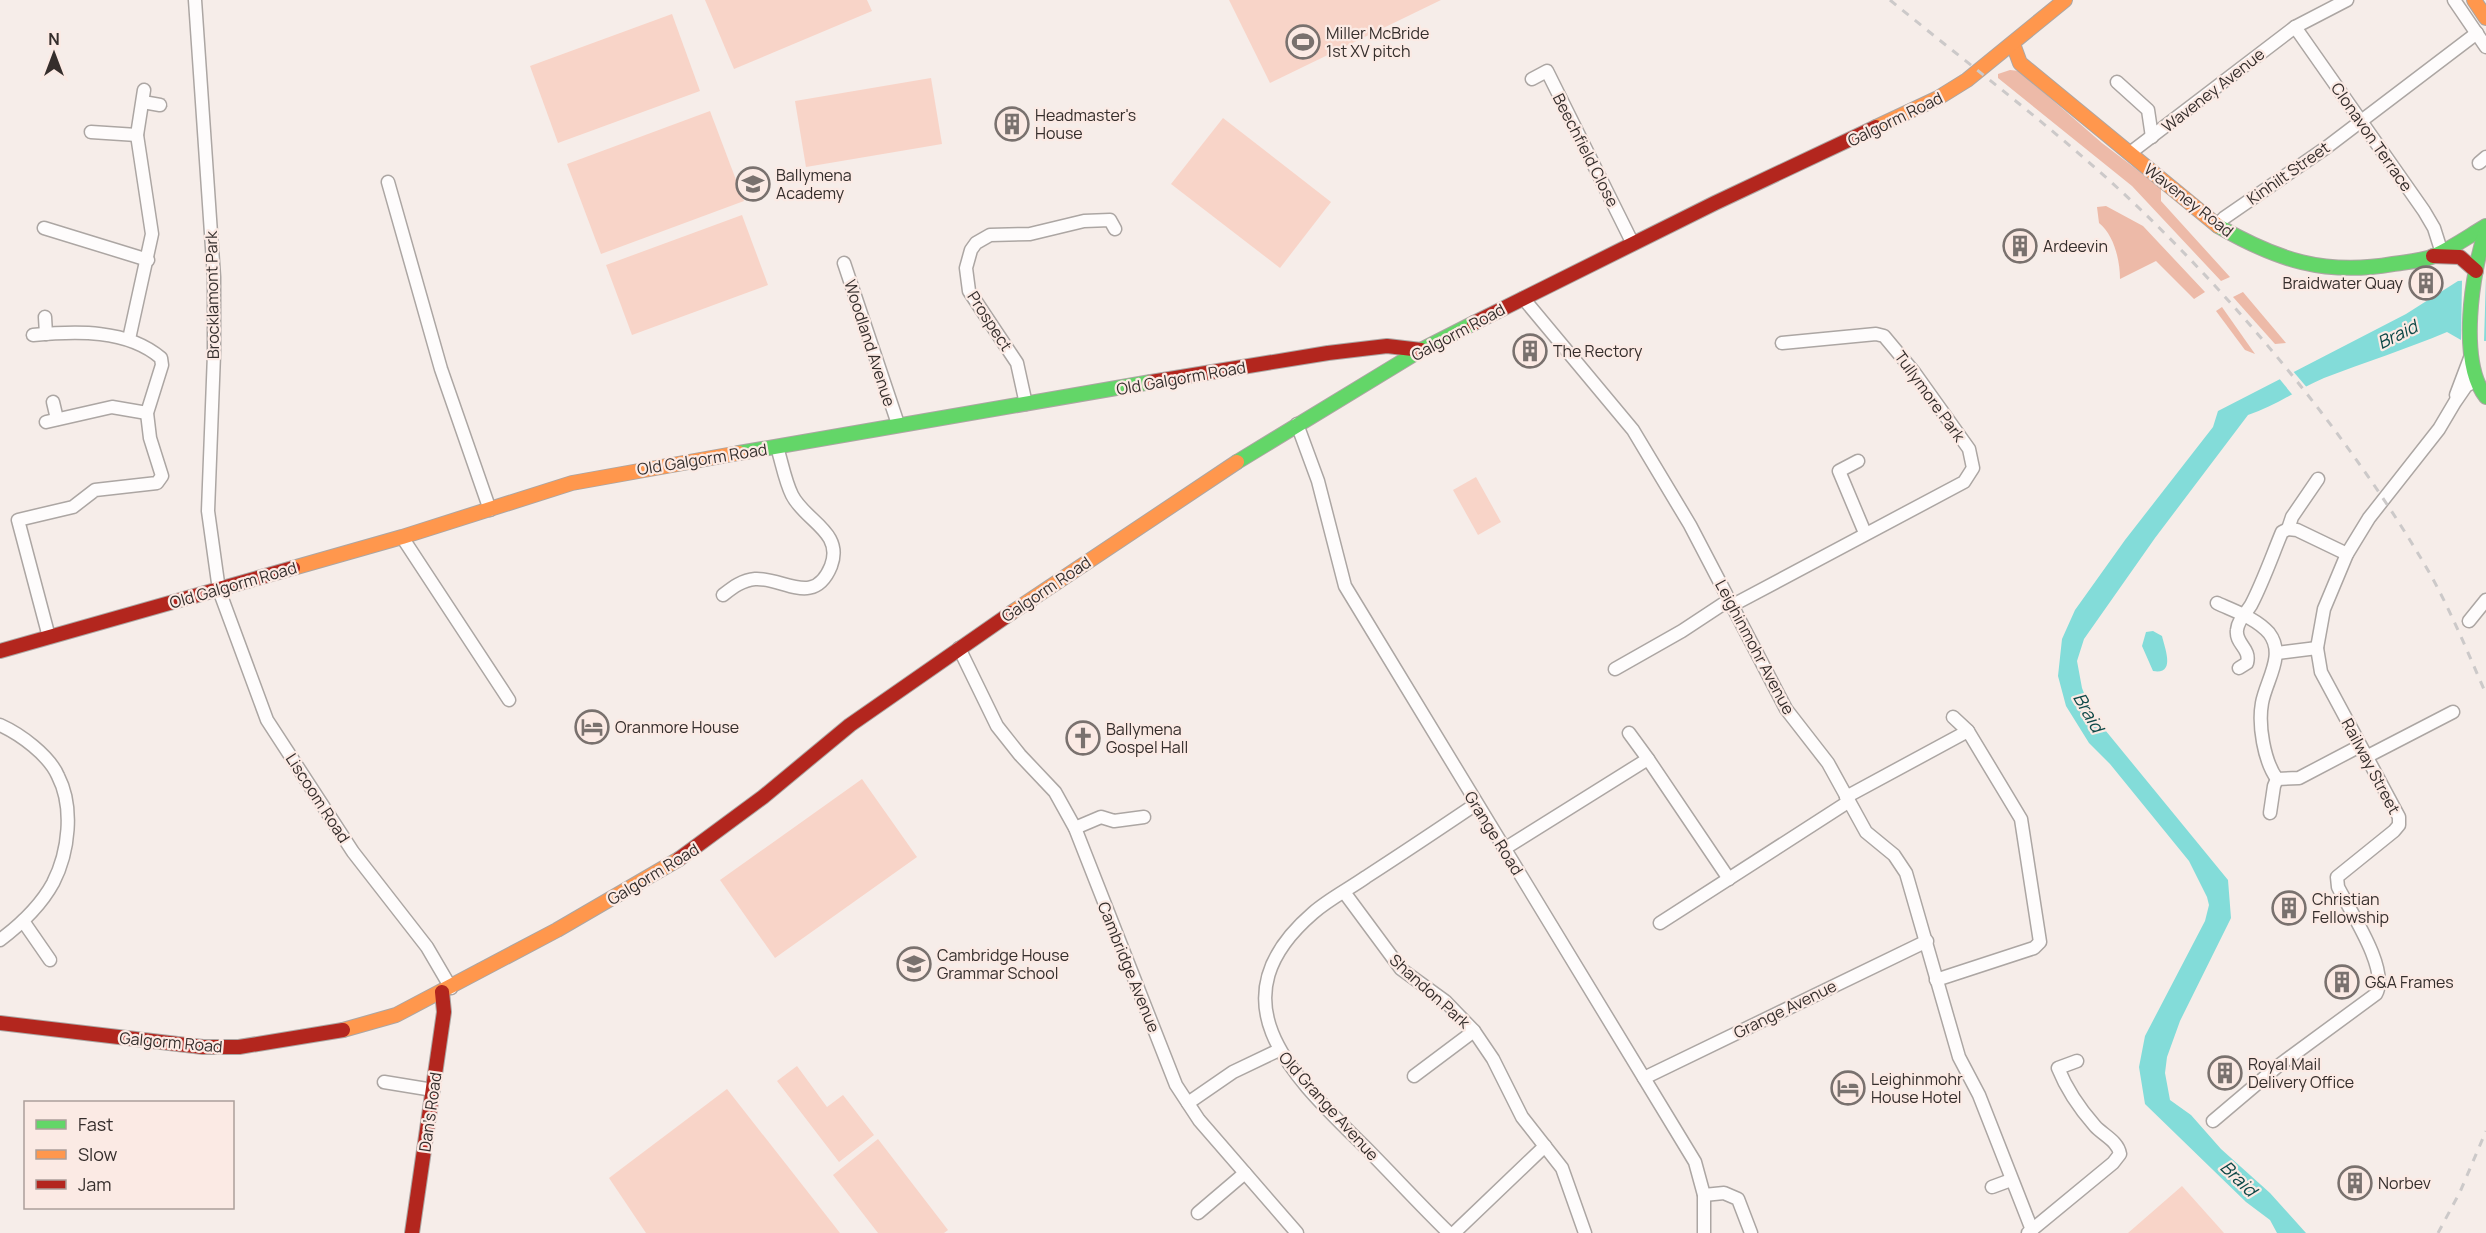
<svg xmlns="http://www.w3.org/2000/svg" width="2486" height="1233" font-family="Manrope,sans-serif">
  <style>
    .green { fill: #f8d4c8 }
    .forest { fill: #edbaa8 }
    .water { fill: #83dcd9 }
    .pier { fill: #f6ede9 }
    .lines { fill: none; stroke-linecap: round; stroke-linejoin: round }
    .street-casing { stroke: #aca6a3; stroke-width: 15 }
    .fast-casing { stroke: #aca6a3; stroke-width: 16 }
    .slow-casing { stroke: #aca6a3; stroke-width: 16 }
    .jam-casing { stroke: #aca6a3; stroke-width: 16 }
    .street { stroke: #fefcfc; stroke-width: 12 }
    .fast { stroke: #63d668; stroke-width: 14 }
    .slow { stroke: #ff974d; stroke-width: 14 }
    .jam { stroke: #b3261e; stroke-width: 14 }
    .rail { stroke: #ccc9c9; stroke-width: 3; stroke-dasharray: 8 8; stroke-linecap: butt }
    .labels { text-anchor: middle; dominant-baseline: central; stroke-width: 4.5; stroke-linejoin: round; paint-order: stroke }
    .poi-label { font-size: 16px; fill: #352e2c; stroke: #fbeae4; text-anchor: start }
    .street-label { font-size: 16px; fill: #352e2c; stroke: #fbeae4 }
    .water-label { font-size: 18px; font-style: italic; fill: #0d4847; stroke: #fbeae4 }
  </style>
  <rect width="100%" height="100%" fill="#f6ede9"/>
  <!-- green -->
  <g class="green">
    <polygon points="705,0 867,0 872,11 734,69"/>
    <polygon points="1229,0 1441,0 1270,83"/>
    <polygon points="672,14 700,91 558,143 530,66"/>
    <polygon points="931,78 942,144 806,167 795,101"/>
    <polygon points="710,111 744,201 601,254 567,164"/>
    <polygon points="1223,118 1331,202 1280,268 1171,184"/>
    <polygon points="742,215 768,285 632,335 606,265"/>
    <polygon points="1476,477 1501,522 1478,535 1453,490"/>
    <polygon points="862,779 917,857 775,958 720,880"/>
    <polygon points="797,1066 827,1107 843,1095 874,1135 839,1162 777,1081"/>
    <polygon points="727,1089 840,1233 646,1233 609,1178"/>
    <polygon points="878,1139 948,1230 944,1233 878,1233 833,1175"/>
    <polygon points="2182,1186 2224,1233 2128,1233"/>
  </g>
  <!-- forest -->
  <g class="forest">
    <polygon points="2010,70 2019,71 2102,143 2161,188 2161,201 2230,277 2221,281 2132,186 1998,78 1998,74"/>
    <path d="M2106,206L2143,226L2205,292L2194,299L2156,261L2120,279C2120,260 2114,235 2099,223L2097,207Z"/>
    <polygon points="2243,292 2286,343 2275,344 2233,297"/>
    <polygon points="2222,307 2255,354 2245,350 2216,311"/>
  </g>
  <!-- water -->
  <g class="water">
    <path d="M2486,279V341L2461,340L2447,332C2407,349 2365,362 2324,378C2298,389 2276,406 2248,415L2155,538L2084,639L2077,661L2082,688L2092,714L2228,880L2231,918L2180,1021L2167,1057L2165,1073L2170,1100L2191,1115L2221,1149L2270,1193L2306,1233H2277L2270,1220L2246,1202L2145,1104L2139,1067L2145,1036L2205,921L2209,905L2207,897L2189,861L2110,764L2089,743L2066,706L2058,676L2062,639L2075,610L2125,540L2213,427L2218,411L2406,314L2458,281Z"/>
    <path d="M2153,631L2162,636C2165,649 2176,675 2153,671L2142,646L2146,632Z"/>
  </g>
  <!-- pier -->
  <g class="pier">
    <polygon points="2486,276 2484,342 2461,340 2462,280 2463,278"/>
    <polygon points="2292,370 2309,390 2295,398 2278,377"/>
  </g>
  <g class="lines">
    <defs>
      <g id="street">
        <polyline points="195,0 214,277 214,354 208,511 219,590 267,720 353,852 427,947 451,988"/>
        <polyline points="2454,0 2486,47"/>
        <polyline points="2295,27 2424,211 2434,228 2441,250"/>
        <polyline points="1532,79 1547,71 1633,244"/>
        <polyline points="2117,82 2148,110 2152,137"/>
        <polyline points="143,102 160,105"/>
        <polyline points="91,132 137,135"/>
        <polyline points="2130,153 2295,27 2347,0"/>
        <polyline points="2479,163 2486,157"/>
        <polyline points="388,182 441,369 490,510"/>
        <polyline points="2217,225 2224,218 2327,147 2477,33"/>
        <polyline points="44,228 148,260"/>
        <polyline points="844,263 898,424"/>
        <polyline points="1523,298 1633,430 1690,525 1786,709 1828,763 1866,832 1894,855 1906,873 1959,1057 1979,1095 2032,1230"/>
        <polyline points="45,317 46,334"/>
        <path d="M33,335C76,331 127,329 161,358L162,365L147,413L150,438L162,476L157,483L95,490L73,507L18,520L49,637"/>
        <polyline points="129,339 152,234 137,135 144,90"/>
        <polyline points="2456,395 2470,358"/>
        <polyline points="53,402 57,419"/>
        <polyline points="1026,404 1017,363 969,291 966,268 971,250 976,243 990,235 1030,234 1084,221 1110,220 1115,229"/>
        <polyline points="46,422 112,407 147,413"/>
        <polyline points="1297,424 1318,481 1345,586 1695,1162 1704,1195 1704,1233"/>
        <polyline points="1858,461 1839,471 1865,533"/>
        <polyline points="2288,529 2292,517 2318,479"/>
        <polyline points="402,537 509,700"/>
        <path d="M723,595C732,588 742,580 755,579C783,577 814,608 831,566C844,532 805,521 792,495C785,481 782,463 777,447"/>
        <path d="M2217,603C2234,611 2256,618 2269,633C2286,655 2266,680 2262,703C2258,725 2264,761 2277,779L2299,778L2360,746"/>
        <polyline points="1731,606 1964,482 1973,468 1969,449 1914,372 1884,336 1876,334 1782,343"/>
        <polyline points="2469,621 2486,600"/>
        <polyline points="959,648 997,726 1020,755 1055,792 1075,828 1176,1085 1199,1120 1297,1233"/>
        <polyline points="2277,653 2317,648"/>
        <path d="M2239,668L2247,663C2251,648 2235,644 2237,630C2238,620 2246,613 2251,605C2263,582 2272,556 2282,532L2288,529L2297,530L2347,554"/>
        <polyline points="1615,669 1682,631 1729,600"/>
        <polyline points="1953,717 1968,731"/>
        <path d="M0,725C20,734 49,755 58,776C74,807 69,852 53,883C41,905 20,925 0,940"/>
        <polyline points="1629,733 1648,759"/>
        <polyline points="2366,757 2453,712"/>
        <polyline points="1846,797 1968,731 2021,819 2040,942 2034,948 1936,980"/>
        <polyline points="2270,813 2274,786 2277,779"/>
        <polyline points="1075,828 1101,817 1114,821 1144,817"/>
        <polyline points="1504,849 1648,759 1729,879"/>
        <polyline points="1344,892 1401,969 1445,1001 1474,1031 1493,1059 1522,1117 1562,1168 1585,1233"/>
        <polyline points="23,921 50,960"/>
        <polyline points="1660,923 1848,802"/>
        <polyline points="1414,1076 1474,1031"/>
        <polyline points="1644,1078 1927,941"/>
        <polyline points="384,1082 433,1090"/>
        <polyline points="1188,1103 1233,1072 1279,1050"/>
        <path d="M2213,1121L2278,1066L2376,994C2390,970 2350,911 2338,887L2337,877L2394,831L2399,825V817L2321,672L2317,648L2324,609L2347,554L2369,518L2439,429L2455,402L2466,386L2475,381"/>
        <polyline points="1992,1187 2011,1180"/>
        <polyline points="1704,1195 1724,1193 1738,1199 1751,1233"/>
        <polyline points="1198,1213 1245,1173"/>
        <path d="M1449,1233C1419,1204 1392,1174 1363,1145C1293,1076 1211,1001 1313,913C1329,899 1349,889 1366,877C1403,853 1439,829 1476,804"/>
        <polyline points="1454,1233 1545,1146"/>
        <path d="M2028,1233L2113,1163L2120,1154C2118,1141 2103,1135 2095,1126C2080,1109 2066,1088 2058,1068L2077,1061"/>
      </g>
      <g id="fast">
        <path d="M2218,226C2277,260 2325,276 2393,264C2406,262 2422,261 2434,256C2452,248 2469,236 2486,226"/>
        <path d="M2486,230C2472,271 2458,362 2486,397"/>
        <polyline points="739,453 1151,382"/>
        <polyline points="1237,462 1421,350 1474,323"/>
      </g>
      <g id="slow">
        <polyline points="2474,0 2486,18"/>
        <polyline points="2013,44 2020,63 2218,226"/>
        <polyline points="1876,127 1938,98 1967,80 2065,0"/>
        <polyline points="293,568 402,537 572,483 739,453"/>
        <polyline points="1011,613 1237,462"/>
        <polyline points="343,1030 396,1015 557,930 679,859"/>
      </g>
      <g id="jam">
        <polyline points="2433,256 2460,257 2476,271"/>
        <polyline points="1474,323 1715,203 1876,127"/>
        <polyline points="1151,382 1328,353 1387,346 1421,350"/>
        <polyline points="0,651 293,568"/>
        <polyline points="679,859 763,797 850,725 1011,613"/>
        <polyline points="0,1023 203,1047 239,1047 343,1030"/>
        <polyline points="412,1233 444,1012 442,992"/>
      </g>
    </defs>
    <!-- street casing -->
    <use href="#street" class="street-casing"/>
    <!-- fast casing -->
    <use href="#fast" class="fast-casing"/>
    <!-- slow casing -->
    <use href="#slow" class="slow-casing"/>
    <!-- jam casing -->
    <use href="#jam" class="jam-casing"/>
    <!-- street -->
    <use href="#street" class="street"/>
    <!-- fast -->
    <use href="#fast" class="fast"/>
    <!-- slow -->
    <use href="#slow" class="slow"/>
    <!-- jam -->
    <use href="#jam" class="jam"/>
    <!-- rail -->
    <g class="rail">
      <path d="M1890,0C1974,69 2062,134 2140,209C2246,311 2355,444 2429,572C2451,611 2468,653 2486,694"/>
      <polyline points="2438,1233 2460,1192 2486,1131"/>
    </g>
  </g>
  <!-- icons -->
  <defs>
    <symbol id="stadium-ring" viewBox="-11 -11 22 22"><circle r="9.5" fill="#fbeae4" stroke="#79716e" stroke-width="1.5"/><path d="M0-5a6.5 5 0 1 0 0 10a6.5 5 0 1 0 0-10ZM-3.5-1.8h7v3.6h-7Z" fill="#79716e"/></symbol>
    <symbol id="building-ring" viewBox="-11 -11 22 22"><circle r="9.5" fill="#fbeae4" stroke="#79716e" stroke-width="1.5"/><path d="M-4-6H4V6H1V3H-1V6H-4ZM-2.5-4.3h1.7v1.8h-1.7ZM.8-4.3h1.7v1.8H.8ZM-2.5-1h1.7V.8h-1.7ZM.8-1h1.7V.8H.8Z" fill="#79716e"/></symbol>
    <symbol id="school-ring" viewBox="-11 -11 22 22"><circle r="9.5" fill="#fbeae4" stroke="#79716e" stroke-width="1.5"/><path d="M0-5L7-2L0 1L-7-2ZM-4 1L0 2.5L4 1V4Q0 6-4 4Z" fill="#79716e"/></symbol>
    <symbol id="hotel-ring" viewBox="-11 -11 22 22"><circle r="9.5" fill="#fbeae4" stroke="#79716e" stroke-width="1.5"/><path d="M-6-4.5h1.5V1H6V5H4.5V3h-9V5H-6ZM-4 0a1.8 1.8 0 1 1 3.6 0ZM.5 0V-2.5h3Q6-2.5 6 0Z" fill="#79716e"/></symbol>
    <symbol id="church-ring" viewBox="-11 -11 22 22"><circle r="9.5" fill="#fbeae4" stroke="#79716e" stroke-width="1.5"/><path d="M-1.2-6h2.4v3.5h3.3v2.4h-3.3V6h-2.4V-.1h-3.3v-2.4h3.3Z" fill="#79716e"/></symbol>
  </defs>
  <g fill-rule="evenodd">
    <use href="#stadium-ring" x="1284" y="23" width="38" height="38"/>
    <use href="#building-ring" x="993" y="105" width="38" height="38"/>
    <use href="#school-ring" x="734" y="165" width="38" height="38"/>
    <use href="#building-ring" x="2001" y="227" width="38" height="38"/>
    <use href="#building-ring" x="2407" y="264" width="38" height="38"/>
    <use href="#building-ring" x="1511" y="332" width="38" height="38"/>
    <use href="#hotel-ring" x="573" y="708" width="38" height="38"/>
    <use href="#church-ring" x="1064" y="719" width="38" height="38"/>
    <use href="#building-ring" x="2270" y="889" width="38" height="38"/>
    <use href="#school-ring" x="895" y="945" width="38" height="38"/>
    <use href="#building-ring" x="2323" y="963" width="38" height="38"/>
    <use href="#building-ring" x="2206" y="1054" width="38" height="38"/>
    <use href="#hotel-ring" x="1829" y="1069" width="38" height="38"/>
    <use href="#building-ring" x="2336" y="1164" width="38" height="38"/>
  </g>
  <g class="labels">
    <!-- poi labels -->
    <g class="poi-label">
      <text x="1326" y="33">Miller McBride<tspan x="1326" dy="18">1st XV pitch</tspan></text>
      <text x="1035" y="115">Headmaster's<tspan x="1035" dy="18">House</tspan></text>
      <text x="776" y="175">Ballymena<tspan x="776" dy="18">Academy</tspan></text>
      <text x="2043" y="246">Ardeevin</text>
      <text x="2403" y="283" text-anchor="end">Braidwater Quay</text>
      <text x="1553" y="351">The Rectory</text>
      <text x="615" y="727">Oranmore House</text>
      <text x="1106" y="729">Ballymena<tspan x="1106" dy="18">Gospel Hall</tspan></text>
      <text x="2312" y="899">Christian<tspan x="2312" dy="18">Fellowship</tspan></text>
      <text x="937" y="955">Cambridge House<tspan x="937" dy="18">Grammar School</tspan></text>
      <text x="2365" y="982">G&amp;A Frames</text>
      <text x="2248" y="1064">Royal Mail<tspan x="2248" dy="18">Delivery Office</tspan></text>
      <text x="1871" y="1079">Leighinmohr<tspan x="1871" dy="18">House Hotel</tspan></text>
      <text x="2378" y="1183">Norbev</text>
    </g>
    <!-- street labels -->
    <g class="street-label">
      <text transform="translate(2213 90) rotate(-38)">Waveney Avenue</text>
      <text transform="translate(1895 119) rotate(-26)">Galgorm Road</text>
      <text transform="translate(2372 137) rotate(55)">Clonavon Terrace</text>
      <text transform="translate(1586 150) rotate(63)">Beechfield Close</text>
      <text transform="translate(2288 173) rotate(-35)">Kinhilt Street</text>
      <text transform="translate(2189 200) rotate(38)">Waveney Road</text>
      <text transform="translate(212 295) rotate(-91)">Brocklamont Park</text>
      <text transform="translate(990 321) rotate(57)">Prospect</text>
      <text transform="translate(1458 332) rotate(-28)">Galgorm Road</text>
      <text transform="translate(870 343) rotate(72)">Woodland Avenue</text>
      <text transform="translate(1181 378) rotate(-10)">Old Galgorm Road</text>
      <text transform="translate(1930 396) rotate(54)">Tullymore Park</text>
      <text transform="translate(702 459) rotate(-9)">Old Galgorm Road</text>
      <text transform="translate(233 585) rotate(-16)">Old Galgorm Road</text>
      <text transform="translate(1046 589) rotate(-34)">Galgorm Road</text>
      <text transform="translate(1755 647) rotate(62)">Leighinmohr Avenue</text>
      <text transform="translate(2371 766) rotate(62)">Railway Street</text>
      <text transform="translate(318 798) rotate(57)">Liscoom Road</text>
      <text transform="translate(1494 833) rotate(58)">Grange Road</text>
      <text transform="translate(653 874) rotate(-31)">Galgorm Road</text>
      <text transform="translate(1129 967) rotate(68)">Cambridge Avenue</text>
      <text transform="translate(1430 991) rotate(42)">Shandon Park</text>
      <text transform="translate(1785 1009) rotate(-26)">Grange Avenue</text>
      <text transform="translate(171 1042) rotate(5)">Galgorm Road</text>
      <text transform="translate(1329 1106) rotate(48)">Old Grange Avenue</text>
      <text transform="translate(430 1112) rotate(-82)">Dan's Road</text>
    </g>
    <!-- water labels -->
    <g class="water-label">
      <text transform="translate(2397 334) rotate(-26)">Braid</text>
      <text transform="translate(2089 712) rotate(60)">Braid</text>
      <text transform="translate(2239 1178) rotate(44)">Braid</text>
    </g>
  </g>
  <!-- legend -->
  <rect x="24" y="1101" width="210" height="108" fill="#fbeae4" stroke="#ac9f9a" stroke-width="1.5"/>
  <rect x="36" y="1120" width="30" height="9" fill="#63d668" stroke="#ac9f9a" stroke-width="1.5"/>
  <text x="78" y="1131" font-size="18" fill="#352e2c">Fast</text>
  <rect x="36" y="1150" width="30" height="9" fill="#ff974d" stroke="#ac9f9a" stroke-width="1.5"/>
  <text x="78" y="1161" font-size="18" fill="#352e2c">Slow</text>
  <rect x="36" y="1180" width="30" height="9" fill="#b3261e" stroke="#ac9f9a" stroke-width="1.5"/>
  <text x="78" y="1191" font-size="18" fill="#352e2c">Jam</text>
  <!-- north arrow -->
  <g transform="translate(54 54)" stroke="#fbeae4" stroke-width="4.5" paint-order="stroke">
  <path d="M0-4.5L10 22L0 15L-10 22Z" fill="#352e2c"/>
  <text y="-9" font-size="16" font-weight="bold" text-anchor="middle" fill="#352e2c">N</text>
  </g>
</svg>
